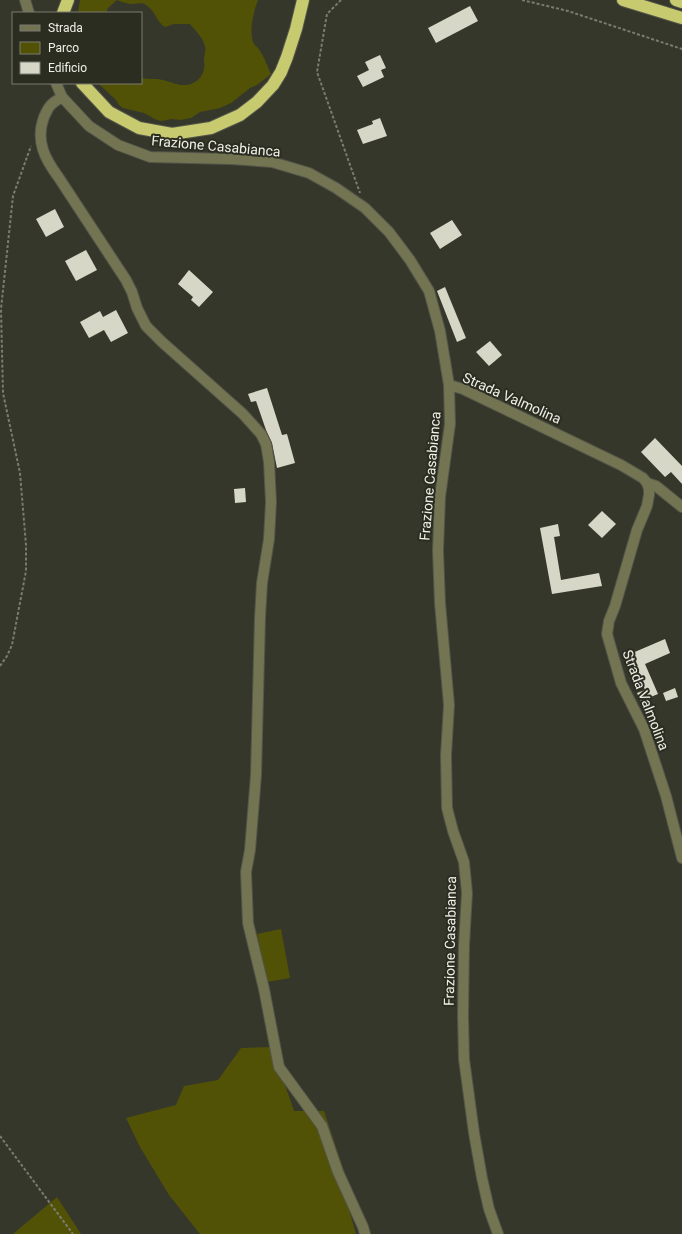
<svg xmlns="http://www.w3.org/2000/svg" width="682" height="1234" font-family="Roboto,sans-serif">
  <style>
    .green { fill: #525207 }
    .building { fill: #d6d7c7 }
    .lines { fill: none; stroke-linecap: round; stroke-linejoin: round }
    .minor-casing { stroke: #545549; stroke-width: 12 }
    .highway-casing { stroke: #545549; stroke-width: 14 }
    .path { stroke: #7b7c71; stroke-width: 2; stroke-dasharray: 3 2; stroke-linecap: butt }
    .minor { stroke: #737552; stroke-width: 10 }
    .highway { stroke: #c8ca70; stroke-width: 12 }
    .labels { text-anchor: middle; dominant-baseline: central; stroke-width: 4; stroke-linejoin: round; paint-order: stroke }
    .street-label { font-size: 14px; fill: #f0f0e9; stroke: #2c2d21 }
  </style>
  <rect width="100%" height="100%" fill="#36372b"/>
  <!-- green -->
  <g class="green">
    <path d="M80,0H258C254,10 248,33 254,44C255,46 256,46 258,48C264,56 267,65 271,74L257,85L250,88L231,103L220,108L200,112L191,118L180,120L172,119L161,121L157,120L144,113L123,108L119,105L116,100L98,83H141V78C146,79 152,79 157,79C168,80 180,88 191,84C197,82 203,76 204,69C205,65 204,62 204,59C205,51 207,49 203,41C201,36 194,29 190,24H174L165,27C157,23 155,10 146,5C142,2 137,4 133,4C127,4 122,2 117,0L108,8L106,13H78Z"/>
    <polygon points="281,929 290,978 267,982 257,934"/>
    <polygon points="272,1047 294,1111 324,1111 346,1177 346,1199 356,1234 200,1234 169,1195 140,1147 126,1118 176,1105 184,1086 218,1080 241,1048"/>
    <polygon points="57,1197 81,1234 13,1234"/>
  </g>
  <!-- building -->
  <g class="building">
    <polygon points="470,6 478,21 436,43 428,28"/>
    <polygon points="380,55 386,68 381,70 384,77 363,87 357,76 369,70 365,62"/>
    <polygon points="380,118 387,136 363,144 357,130 373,124 372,121"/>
    <polygon points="55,209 64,227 46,237 36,219"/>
    <polygon points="452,220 462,235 440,249 430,233"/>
    <polygon points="86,250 97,270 76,281 65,261"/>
    <polygon points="189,270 213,292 199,307 191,300 193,297 178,284"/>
    <polygon points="445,287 466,338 457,342 437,291"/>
    <polygon points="116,310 128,333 111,342 104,330 89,338 80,322 100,311 103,317"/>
    <polygon points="490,341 502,355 489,366 476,352"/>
    <polygon points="267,388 282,435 287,434 295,463 277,468 272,443 266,430 256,401 251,402 248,394"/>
    <polygon points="655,438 682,466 682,484 671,472 665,477 641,452"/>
    <polygon points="245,488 246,502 235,503 234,489"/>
    <polygon points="602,511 616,524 602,538 588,525"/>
    <polygon points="558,524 560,536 554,537 561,580 599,573 602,586 552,594 540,528"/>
    <polygon points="665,639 670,653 645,664 658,694 641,701 637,693 645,690 630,654"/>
    <polygon points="675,688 678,697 666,701 663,693"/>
  </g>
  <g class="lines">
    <defs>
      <g id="minor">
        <polyline points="25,0 29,13"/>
        <polyline points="56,83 62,97 89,126 118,145 150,157 231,159 272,162 309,173 336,188 365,208 389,232 410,260 429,291 440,331 449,385 450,424 440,497 438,551 440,603 449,705 446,755 447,808 453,831 464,862 467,893 464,945 463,1015 464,1059 474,1133 482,1178 489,1209 498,1234"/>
        <path d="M62,97C59,99 55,101 52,104C48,107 46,113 44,117C35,141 45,159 59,178L126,280L132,292L137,308L146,326L162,342L243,414L261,434L266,444L269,462L271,502L269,539L262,583L260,618L256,775L250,850L246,872L248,923L264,989L279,1067L322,1126L338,1172L363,1227L365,1234"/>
        <polyline points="449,385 463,389 621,465 643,478 647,483 649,489 649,495 647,506 637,530 615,606 609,621 607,634 621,683 644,729 666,796 682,858"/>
        <polyline points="647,483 656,486 682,507"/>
      </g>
      <g id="highway">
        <polyline points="623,0 682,18"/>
        <polyline points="676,0 682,2"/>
        <polyline points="63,13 68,0"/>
        <polyline points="82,83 109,112 139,128 172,134 211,128 240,115 257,102 273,85 281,72 287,57 296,29 303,0"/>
      </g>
    </defs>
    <!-- minor casing -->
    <use href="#minor" class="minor-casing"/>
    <!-- highway casing -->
    <use href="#highway" class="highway-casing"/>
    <!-- path -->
    <g class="path">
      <polyline points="341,0 327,14 317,72 360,193"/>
      <polyline points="522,0 568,11 682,49"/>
      <polyline points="0,666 7,656 12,645 26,571 26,545 20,473 3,393 1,309 13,196 31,146"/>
      <polyline points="0,1136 73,1234"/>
    </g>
    <!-- minor -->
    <use href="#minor" class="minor"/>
    <!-- highway -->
    <use href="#highway" class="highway"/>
  </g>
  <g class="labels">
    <!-- street labels -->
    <g class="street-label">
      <text transform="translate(216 146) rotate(5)">Frazione Casabianca</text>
      <text transform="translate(512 398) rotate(24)">Strada Valmolina</text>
      <text transform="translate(430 476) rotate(-85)">Frazione Casabianca</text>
      <text transform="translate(646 700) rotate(69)">Strada Valmolina</text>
      <text transform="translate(450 941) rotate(-89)">Frazione Casabianca</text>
    </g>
  </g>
  <!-- legend -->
  <rect x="12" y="12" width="130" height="72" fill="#2c2d21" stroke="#7a7b71"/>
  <rect x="20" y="25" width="20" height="6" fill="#737552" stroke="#7a7b71"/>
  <text x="48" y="32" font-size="12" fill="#f0f0e9">Strada</text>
  <rect x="20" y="42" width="20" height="12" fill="#525207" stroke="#7a7b71"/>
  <text x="48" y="52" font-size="12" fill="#f0f0e9">Parco</text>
  <rect x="20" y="62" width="20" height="12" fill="#d6d7c7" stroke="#7a7b71"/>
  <text x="48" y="72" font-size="12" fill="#f0f0e9">Edificio</text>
</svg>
